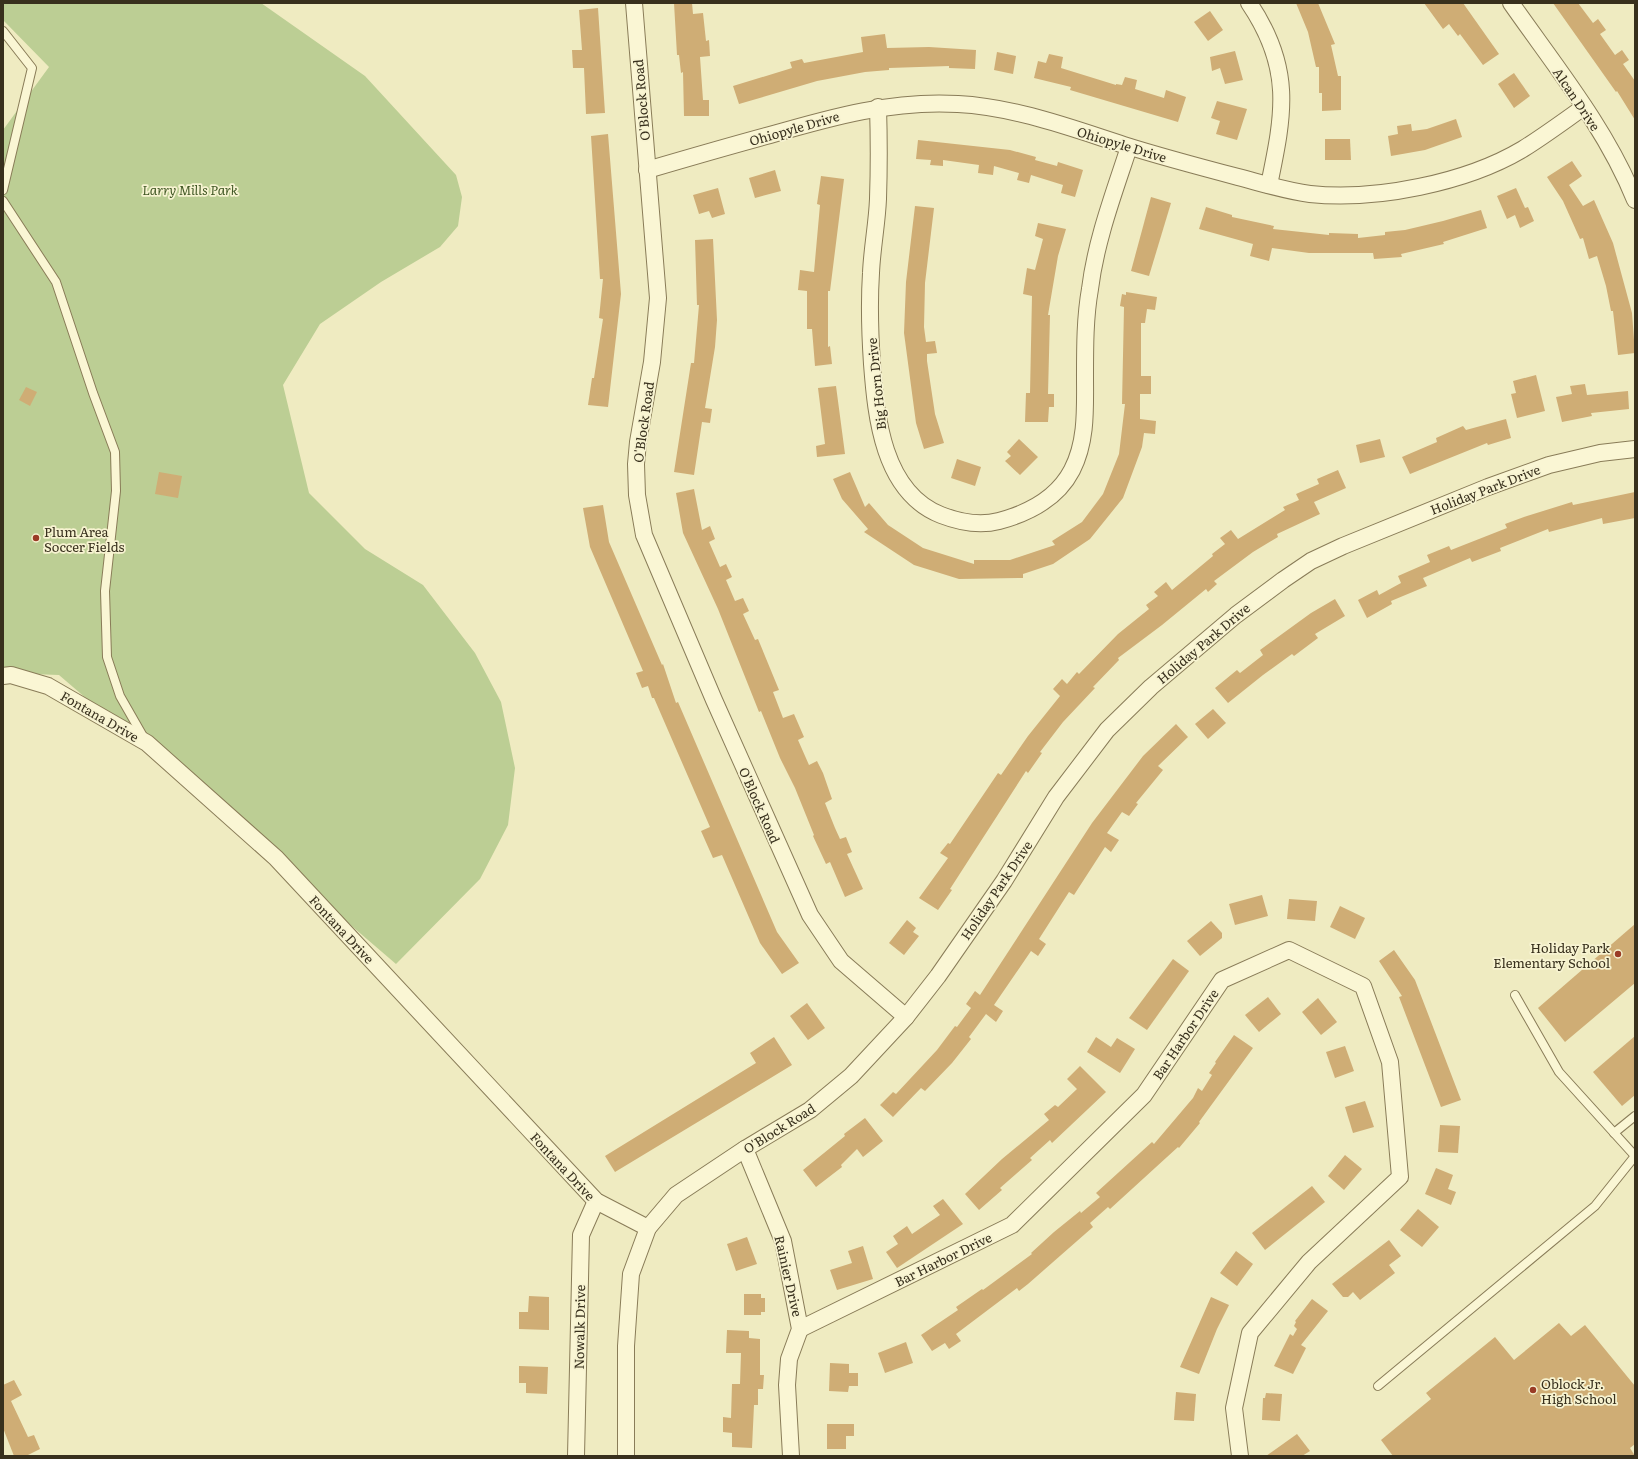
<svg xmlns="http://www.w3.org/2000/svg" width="1638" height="1459" font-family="Literata,serif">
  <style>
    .green { fill: #bcce94 }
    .building { fill: #cfad75 }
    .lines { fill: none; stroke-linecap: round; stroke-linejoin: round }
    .lane-casing { stroke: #897c58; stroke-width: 10 }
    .street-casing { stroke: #897c58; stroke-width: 18 }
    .lane { stroke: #faf6d4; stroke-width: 8 }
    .street { stroke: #faf6d4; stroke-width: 16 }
    .poi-dot { fill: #9a3c26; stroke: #f7f3d1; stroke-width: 1.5 }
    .labels { text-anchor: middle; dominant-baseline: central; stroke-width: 3.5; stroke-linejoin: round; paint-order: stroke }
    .street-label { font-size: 13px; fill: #38301d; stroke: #f7f3d1 }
    .park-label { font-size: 13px; font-style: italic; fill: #3f5623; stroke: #f7f3d1 }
    .poi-label { font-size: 13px; fill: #38301d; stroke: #f7f3d1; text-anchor: start }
  </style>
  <rect width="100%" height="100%" fill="#efebc1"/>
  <!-- green -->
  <polygon class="green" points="3,3 261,3 365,76 456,175 462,197 458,226 440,247 381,282 320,324 283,385 309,493 365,549 423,585 475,653 501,702 515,768 508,825 480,879 396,964 59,675 3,673 3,130 49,67 3,20"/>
  <!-- building -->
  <g class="building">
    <polygon points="674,3 692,3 693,14 703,13 706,41 709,40 710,56 700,57 703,100 709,100 709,116 684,116 683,72 681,73 679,55 677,55"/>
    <polygon points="1296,3 1318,3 1335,44 1331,45 1338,76 1341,76 1341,110 1322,111 1322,93 1319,93 1319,67 1316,67 1308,32"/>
    <polygon points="1424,3 1463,3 1499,54 1483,65 1460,34 1458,36 1449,24 1443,29"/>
    <polygon points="1553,3 1578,3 1593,23 1598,19 1606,30 1600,34 1615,55 1622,50 1629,60 1623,64 1635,81 1635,120 1617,91 1616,92"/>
    <polygon points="598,8 605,113 586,114 584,68 573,68 572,50 582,50 579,10"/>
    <polygon points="1210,11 1223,30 1208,41 1194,22"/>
    <polygon points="885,34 887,48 929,47 976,50 975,69 949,68 949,66 889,68 889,70 865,72 817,81 739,104 733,86 792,68 790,62 802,59 804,63 863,52 861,37"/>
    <polygon points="1235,51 1243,80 1225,84 1220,68 1212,71 1210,57"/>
    <polygon points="997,52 1016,56 1013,74 994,70"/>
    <polygon points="1049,54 1063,57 1061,68 1116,85 1116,84 1122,85 1125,77 1137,80 1135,89 1164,98 1166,90 1186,97 1178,122 1070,90 1071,87 1034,78 1038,61 1046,63"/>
    <polygon points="1514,73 1530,96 1514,108 1498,84"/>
    <polygon points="1217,101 1247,109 1237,140 1216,134 1220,121 1211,118"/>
    <polygon points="1456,119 1462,137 1425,150 1391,156 1388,136 1398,134 1397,126 1411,124 1412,131 1427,129"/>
    <polygon points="608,134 621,294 608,407 588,405 592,378 594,378 603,319 599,318 603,279 600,279 591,136"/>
    <polygon points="1325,139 1350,139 1351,160 1325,160"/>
    <polygon points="918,140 1010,150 1036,157 1035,160 1057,166 1058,162 1083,170 1075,197 1061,193 1063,185 1031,175 1029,183 1017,180 1019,173 994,166 993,175 978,173 979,165 943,160 943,166 930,165 931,160 916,159"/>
    <polygon points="1572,161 1582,176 1569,185 1583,206 1594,200 1613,243 1632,313 1635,353 1618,355 1613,311 1611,311 1606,286 1597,256 1589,259 1583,238 1580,239 1563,201 1547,177"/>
    <polygon points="775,170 781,191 755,198 749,178"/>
    <polygon points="821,176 844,179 830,291 828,291 828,347 830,346 832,364 815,366 812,329 807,329 807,291 798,290 800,270 814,272 820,205 817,204"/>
    <polygon points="718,188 725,214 712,218 709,211 699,214 693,195"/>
    <polygon points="1516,188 1525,208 1528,207 1534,221 1520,228 1515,215 1507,219 1497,196"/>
    <polygon points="1151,197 1171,203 1149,276 1131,271"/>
    <polygon points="915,206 934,208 925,283 924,327 926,342 935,341 937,353 927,354 927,361 935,414 944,443 924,449 916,423 904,333 906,282"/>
    <polygon points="1206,207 1232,215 1232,217 1274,226 1273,229 1329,235 1329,233 1358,234 1358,238 1385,235 1385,232 1405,230 1443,221 1481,210 1487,228 1443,242 1444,244 1401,254 1402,257 1374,259 1373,253 1309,253 1272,248 1269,261 1250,256 1253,244 1199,229"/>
    <polygon points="1038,223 1066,229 1058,256 1048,315 1050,315 1048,394 1054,394 1054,407 1049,407 1048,422 1025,422 1026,393 1030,393 1032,296 1023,294 1027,268 1035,270 1043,239 1035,236"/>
    <polygon points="713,239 717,320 715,347 705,408 712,409 710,423 702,422 694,475 674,472 691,363 694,363 699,305 697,305 695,240"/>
    <polygon points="1126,292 1157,297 1155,310 1147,309 1145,323 1141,323 1141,376 1151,376 1151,394 1140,394 1140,419 1156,421 1155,434 1144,433 1142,447 1123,498 1090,539 1053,564 1023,574 1023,578 959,579 914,565 864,532 868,529 842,499 833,479 850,472 865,507 869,503 888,525 923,548 974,564 974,560 1010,560 1055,545 1052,541 1082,522 1103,494 1119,454 1125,404 1122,404 1124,307 1120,306 1122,294 1126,295"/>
    <polygon points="1536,375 1545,411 1517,418 1511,394 1516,393 1513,381"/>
    <polygon points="1585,384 1587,395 1628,391 1629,409 1591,413 1592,416 1562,422 1556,397 1572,394 1570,386"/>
    <polygon points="836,386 845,454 817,457 816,446 825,444 818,388"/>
    <polygon points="26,387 37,392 30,406 19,400"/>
    <polygon points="1506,419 1511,438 1488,445 1487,443 1410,474 1402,457 1437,442 1436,438 1463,426 1466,430"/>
    <polygon points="1019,439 1038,457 1020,475 1005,461 1011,456 1007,452"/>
    <polygon points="1380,439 1385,457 1360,463 1356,445"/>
    <polygon points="957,459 981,467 975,486 951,478"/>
    <polygon points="1338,470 1346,488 1314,502 1320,514 1277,534 1278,537 1253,552 1214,581 1217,584 1208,592 1206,589 1162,625 1118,658 1119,660 1093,687 1095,688 1063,722 1040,752 1042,753 1028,773 1026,771 950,889 952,890 938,910 919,898 948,858 940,853 948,843 950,844 998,773 1001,775 1028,736 1060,696 1053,689 1062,679 1067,684 1077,672 1079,674 1118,634 1149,609 1146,605 1158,596 1154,592 1166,582 1172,590 1213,556 1212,554 1225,544 1220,538 1231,530 1238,539 1285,510 1283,507 1299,500 1296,494 1319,484 1317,479"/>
    <polygon points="159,472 182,476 178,498 155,494"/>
    <polygon points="694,489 702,530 710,526 715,539 709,542 720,567 726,564 732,577 726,580 735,601 743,598 749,611 743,614 755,640 758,639 779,690 773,692 783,718 794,714 804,737 798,740 809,765 817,761 823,773 832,799 825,803 835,828 840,839 846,837 852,852 847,854 863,889 845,897 830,862 826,864 813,836 814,835 795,788 780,758 761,711 759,712 718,609 683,533 676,493"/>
    <polygon points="1635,492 1635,518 1603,524 1602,518 1549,532 1548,529 1500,548 1501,551 1472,562 1470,558 1423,578 1427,586 1391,601 1392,604 1367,618 1358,600 1377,590 1379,595 1401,583 1398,576 1430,562 1427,555 1449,546 1451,550 1507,528 1505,524 1527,516 1572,502 1573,505"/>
    <polygon points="603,505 609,542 662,665 663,664 676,703 678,702 777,932 799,963 782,974 760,943 722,855 713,858 701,831 710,827 654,698 652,698 648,686 642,688 636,673 643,671 590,547 583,508"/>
    <polygon points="1335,599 1345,616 1315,634 1318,638 1294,656 1292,654 1263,675 1228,703 1215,688 1237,670 1240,673 1263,655 1260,650 1311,613"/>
    <polygon points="1213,709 1226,723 1208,739 1195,724"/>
    <polygon points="1176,724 1188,737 1158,766 1163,770 1136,803 1138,804 1129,816 1122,812 1107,833 1119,840 1111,852 1105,847 1074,895 1069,892 1039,939 1046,944 1038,956 1031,951 994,1005 1003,1011 996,1022 986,1014 969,1037 971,1039 952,1063 925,1091 921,1088 893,1117 880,1105 893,1092 896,1094 937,1050 955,1026 957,1027 971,1008 966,1004 975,991 980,995 1092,823 1143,756"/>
    <polygon points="1262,895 1268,916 1235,925 1229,904"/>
    <polygon points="1289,899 1317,901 1315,921 1287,919"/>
    <polygon points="1340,906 1365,918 1355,939 1330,927"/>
    <polygon points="907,920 916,928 913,932 919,936 904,955 889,943"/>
    <polygon points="1211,921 1222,933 1222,938 1200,956 1187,941"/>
    <polygon points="1635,924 1635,983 1565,1042 1538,1008"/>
    <polygon points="1394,950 1415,980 1461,1100 1441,1107 1399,997 1402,996 1379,961"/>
    <polygon points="1173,959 1189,971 1147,1030 1129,1018"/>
    <polygon points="1268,997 1281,1014 1259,1032 1245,1015"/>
    <polygon points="1318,998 1337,1022 1321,1035 1302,1012"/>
    <polygon points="807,1003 825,1028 808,1040 790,1016"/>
    <polygon points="1234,1035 1253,1048 1199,1122 1200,1123 1179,1148 1178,1147 1110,1209 1108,1207 1090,1223 1093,1227 1028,1284 1019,1291 1017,1288 956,1334 961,1341 949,1349 945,1343 932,1351 921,1335 958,1310 956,1307 982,1289 983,1290 1032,1254 1031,1253 1054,1232 1080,1211 1081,1213 1100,1197 1096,1193 1152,1142 1154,1144 1193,1098 1198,1088 1202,1091 1212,1075 1209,1073 1216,1063 1215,1062"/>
    <polygon points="1635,1036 1635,1095 1622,1106 1593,1072"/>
    <polygon points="774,1037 792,1065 615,1172 605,1156 756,1063 750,1053"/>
    <polygon points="1096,1037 1111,1047 1117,1038 1135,1049 1120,1073 1087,1052"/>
    <polygon points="1345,1046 1354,1071 1335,1078 1326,1052"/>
    <polygon points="1080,1066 1106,1092 1052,1143 1050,1140 1030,1158 1032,1160 1000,1188 1002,1190 979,1210 965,1194 1002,1159 1049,1120 1044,1114 1055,1105 1058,1107 1077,1089 1067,1079"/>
    <polygon points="1365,1101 1374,1127 1353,1133 1345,1107"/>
    <polygon points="865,1118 883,1141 863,1157 857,1149 841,1165 842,1167 816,1187 803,1170 845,1136 844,1134"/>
    <polygon points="1440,1125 1460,1126 1458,1153 1438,1152"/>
    <polygon points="1345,1155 1362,1169 1344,1190 1328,1176"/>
    <polygon points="1436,1168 1453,1175 1448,1189 1456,1192 1451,1205 1425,1194"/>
    <polygon points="1312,1186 1325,1202 1265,1250 1252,1233"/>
    <polygon points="943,1199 963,1224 897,1268 886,1252 898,1244 893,1236 907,1226 912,1234 940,1215 933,1206"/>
    <polygon points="1418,1209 1439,1227 1422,1247 1400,1230"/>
    <polygon points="747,1237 757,1264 736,1271 727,1244"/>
    <polygon points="1389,1240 1401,1256 1389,1265 1395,1273 1360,1300 1353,1292 1348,1297 1343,1297 1332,1284"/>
    <polygon points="863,1246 873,1279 837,1290 830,1270 852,1263 848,1251"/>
    <polygon points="1236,1251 1253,1264 1237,1286 1220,1273"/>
    <polygon points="744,1294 761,1294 761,1298 765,1298 765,1312 761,1312 761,1315 744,1315"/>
    <polygon points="529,1296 549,1297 549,1330 519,1329 519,1312 528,1312"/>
    <polygon points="1211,1297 1229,1305 1217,1329 1199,1374 1180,1367"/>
    <polygon points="1312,1299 1328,1311 1301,1345 1306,1348 1293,1374 1274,1366 1290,1334 1293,1336 1297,1329 1294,1326 1296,1322 1295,1321"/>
    <polygon points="1559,1323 1571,1336 1585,1325 1635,1386 1635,1444 1630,1448 1635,1456 1393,1456 1381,1440 1431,1399 1426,1393 1495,1337 1514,1360"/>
    <polygon points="727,1330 749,1331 749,1338 760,1339 760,1375 764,1375 763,1389 758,1389 758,1405 754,1405 752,1448 732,1447 732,1433 723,1432 723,1417 731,1418 732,1384 740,1384 741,1353 726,1353"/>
    <polygon points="906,1342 913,1363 885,1373 878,1353"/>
    <polygon points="830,1363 849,1364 849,1373 858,1373 858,1386 849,1386 848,1392 829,1391"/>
    <polygon points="519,1366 548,1367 547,1394 526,1393 526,1383 519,1383"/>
    <polygon points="14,1380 22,1395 11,1401 28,1437 34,1435 40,1449 26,1456 14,1456 3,1428 3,1385"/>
    <polygon points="1176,1392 1196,1394 1194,1421 1174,1420"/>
    <polygon points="1266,1393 1282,1394 1280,1421 1262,1420 1263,1398 1265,1398"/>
    <polygon points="827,1424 854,1424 854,1436 846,1436 846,1449 827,1449"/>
    <polygon points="1297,1434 1310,1451 1302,1456 1266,1456"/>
  </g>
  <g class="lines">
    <defs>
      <g id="lane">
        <polyline points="3,31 32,68 3,190"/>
        <polyline points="3,201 56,282 93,393 115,452 116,491 105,591 107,657 120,696 144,738"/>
        <polyline points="1614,1133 1635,1116"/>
        <polyline points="1378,1386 1595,1206 1635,1156 1559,1072 1515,995"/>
      </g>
      <g id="street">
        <path d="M1249,3C1293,68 1284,113 1269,185"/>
        <path d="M1511,3C1555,66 1606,128 1635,200"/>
        <path d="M878,107C879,138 879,169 878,199C877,224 872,248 871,273C869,303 870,334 872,364C876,417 883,492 941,515C959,522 980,526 999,521C1029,513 1057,499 1072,470C1087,441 1085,408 1085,376C1085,347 1085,317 1090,289C1096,240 1114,193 1129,147"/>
        <path d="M647,170C688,158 729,146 770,135C832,117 893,100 958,104C1015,107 1071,128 1124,145C1162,157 1200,167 1238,177C1261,183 1286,191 1310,194C1375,201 1466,183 1523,149C1544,136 1564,121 1584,107"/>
        <polyline points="3,676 11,675 48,686 147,743 276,858 596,1201 648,1228"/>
        <polyline points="906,1017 938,976 1004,881 1056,797 1107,730 1151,687 1236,615 1283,580 1311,561 1343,546 1488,487 1549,465 1600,453 1635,449"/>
        <polyline points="745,1149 783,1241 800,1329 789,1359 787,1385 791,1456"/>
        <polyline points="800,1329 1012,1225 1144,1095 1222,980 1289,950 1363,986 1390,1062 1400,1177 1309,1262 1250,1333 1234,1408 1240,1456"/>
        <polyline points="576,1456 581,1235 596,1201"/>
        <polyline points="626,1456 626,1346 631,1274 648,1228 676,1195 745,1149 810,1110 851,1076 906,1017 841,961 810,915 714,700 644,535 637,495 636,464 638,442 652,362 658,298 634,3"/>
      </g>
    </defs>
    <!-- lane casing -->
    <use href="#lane" class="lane-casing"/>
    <!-- street casing -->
    <use href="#street" class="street-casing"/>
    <!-- lane -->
    <use href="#lane" class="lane"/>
    <!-- street -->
    <use href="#street" class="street"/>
  </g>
  <!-- markers -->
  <g class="poi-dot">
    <circle cx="36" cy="538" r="4"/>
    <circle cx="1618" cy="954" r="4"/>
    <circle cx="1533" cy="1390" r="4"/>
  </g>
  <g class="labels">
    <!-- street labels -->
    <g class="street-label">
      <text transform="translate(1577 99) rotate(56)">Alcan Drive</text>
      <text transform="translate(641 100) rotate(-95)">O'Block Road</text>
      <text transform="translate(794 128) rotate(-16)">Ohiopyle Drive</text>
      <text transform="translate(1122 144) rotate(17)">Ohiopyle Drive</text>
      <text transform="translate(876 384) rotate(-96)">Big Horn Drive</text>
      <text transform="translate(643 422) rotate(-82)">O'Block Road</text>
      <text transform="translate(1485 489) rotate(-21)">Holiday Park Drive</text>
      <text transform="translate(1203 643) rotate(-40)">Holiday Park Drive</text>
      <text transform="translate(100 716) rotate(30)">Fontana Drive</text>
      <text transform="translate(760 805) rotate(66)">O'Block Road</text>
      <text transform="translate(996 890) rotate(-56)">Holiday Park Drive</text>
      <text transform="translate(342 929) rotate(47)">Fontana Drive</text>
      <text transform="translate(1185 1034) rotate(-56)">Bar Harbor Drive</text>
      <text transform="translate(779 1128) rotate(-32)">O'Block Road</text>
      <text transform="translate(563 1166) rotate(47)">Fontana Drive</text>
      <text transform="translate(943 1259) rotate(-26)">Bar Harbor Drive</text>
      <text transform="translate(789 1276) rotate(77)">Rainier Drive</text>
      <text transform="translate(579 1327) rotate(-89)">Nowalk Drive</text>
    </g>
    <!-- park labels -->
    <g class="park-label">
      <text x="190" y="189">Larry Mills Park</text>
    </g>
    <!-- poi labels -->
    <g class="poi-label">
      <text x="44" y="531">Plum Area<tspan x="44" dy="15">Soccer Fields</tspan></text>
      <text x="1610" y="947" text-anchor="end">Holiday Park<tspan x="1610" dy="15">Elementary School</tspan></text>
      <text x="1541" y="1383">Oblock Jr.<tspan x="1541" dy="15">High School</tspan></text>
    </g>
  </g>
  <!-- border -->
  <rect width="1638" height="1459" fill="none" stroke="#38301d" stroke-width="8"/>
</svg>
